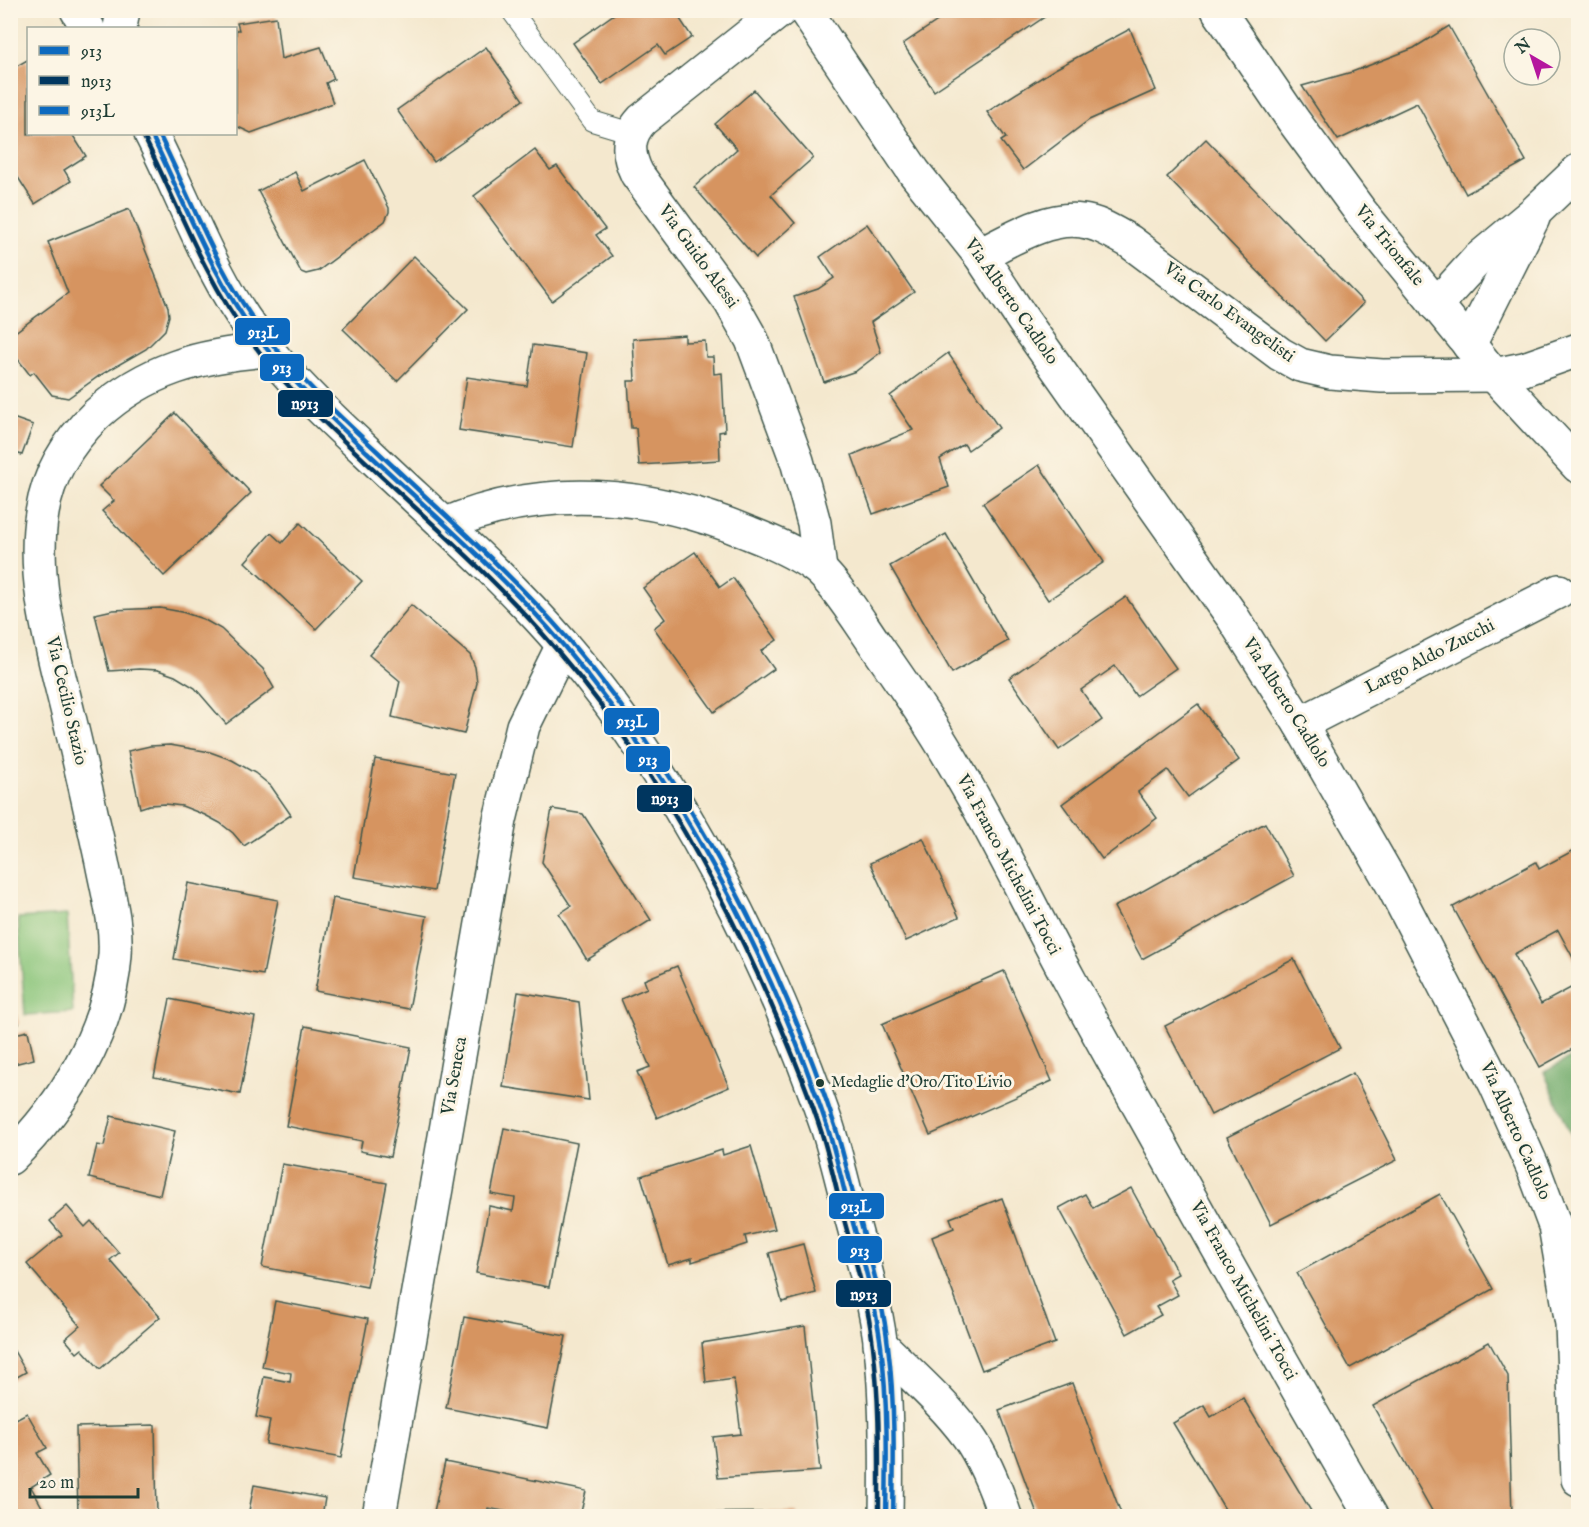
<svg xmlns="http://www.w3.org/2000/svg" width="1589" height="1527" font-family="'IM FELL English',serif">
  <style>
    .green { fill: #8ac57a; stroke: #548157; stroke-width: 1.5 }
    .forest { fill: #6faa6a; stroke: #47744f; stroke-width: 1.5 }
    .building { fill: #d69460 }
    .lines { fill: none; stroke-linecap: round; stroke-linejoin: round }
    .lane-casing { stroke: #3f574b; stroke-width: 22 }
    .street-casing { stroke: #3f574b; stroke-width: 36 }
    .secondary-casing { stroke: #3f574b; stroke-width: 36 }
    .lane { stroke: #fff; stroke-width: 20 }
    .street { stroke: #fff; stroke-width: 33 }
    .secondary { stroke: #fff; stroke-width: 33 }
    .bus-1-casing { stroke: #fcf5e5; stroke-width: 9 }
    .bus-2-casing { stroke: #fcf5e5; stroke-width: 9 }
    .bus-3-casing { stroke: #fcf5e5; stroke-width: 9 }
    .bus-1 { stroke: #0c69bf; stroke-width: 4.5 }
    .bus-2 { stroke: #00365f; stroke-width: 4.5 }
    .bus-3 { stroke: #0c69bf; stroke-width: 4.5 }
    .bus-dot { fill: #1f3d34; stroke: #fcf5e5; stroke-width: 2 }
    .labels { text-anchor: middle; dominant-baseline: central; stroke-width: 6; stroke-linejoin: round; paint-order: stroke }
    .bus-label { font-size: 16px; fill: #1f3d34; stroke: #fcf5e5; text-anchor: start }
    .street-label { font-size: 18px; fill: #1f3d34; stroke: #fcf5e5 }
    .line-badge { stroke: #fcf5e5; stroke-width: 2 }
    .badge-label { font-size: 16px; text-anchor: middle; font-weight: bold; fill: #fff }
  </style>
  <rect width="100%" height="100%" fill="#fcf5e5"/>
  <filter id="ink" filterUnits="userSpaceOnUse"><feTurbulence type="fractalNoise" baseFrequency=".0167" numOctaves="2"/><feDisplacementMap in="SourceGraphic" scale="12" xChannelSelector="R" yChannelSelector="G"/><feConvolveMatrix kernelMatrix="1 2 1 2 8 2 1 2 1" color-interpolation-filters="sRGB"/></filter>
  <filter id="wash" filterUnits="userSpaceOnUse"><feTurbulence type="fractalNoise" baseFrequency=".008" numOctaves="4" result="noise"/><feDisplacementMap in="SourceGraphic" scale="24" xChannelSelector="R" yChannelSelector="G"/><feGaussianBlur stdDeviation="1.35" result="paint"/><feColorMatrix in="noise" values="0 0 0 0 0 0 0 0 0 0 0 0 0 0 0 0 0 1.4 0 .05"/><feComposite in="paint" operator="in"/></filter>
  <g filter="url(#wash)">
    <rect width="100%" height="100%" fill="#f4e8ce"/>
    <!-- green -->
    <polygon class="green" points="67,915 73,1012 25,1015 18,918"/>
    <!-- forest -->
    <polygon class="forest" points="1578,1054 1578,1150 1544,1072"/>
    <g id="blocks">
      <!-- building -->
      <g class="building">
        <polygon points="620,10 674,10 692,37 665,55 658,45 602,84 573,43"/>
        <polygon points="954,10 1055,10 934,91 903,44"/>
        <polygon points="276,17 281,59 321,47 334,79 326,83 333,103 251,133 236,126 236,30 239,30 237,23"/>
        <polygon points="1449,26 1526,161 1466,194 1417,103 1338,140 1302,86 1352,72 1414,48"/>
        <polygon points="1130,29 1156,90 1089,120 1023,170 1001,141 1006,138 987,112 1055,69"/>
        <polygon points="486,47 523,100 434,162 397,110"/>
        <polygon points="27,60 28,63 28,134 72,134 86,156 64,170 71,181 35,204 10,165 10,70"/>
        <polygon points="754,90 813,158 771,195 795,223 756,258 694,187 737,149 715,124"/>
        <polygon points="1206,139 1364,303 1325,341 1167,177"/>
        <polygon points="535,150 550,170 557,166 605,229 596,235 612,256 552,301 474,196"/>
        <polygon points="365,160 389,208 389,212 385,221 318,271 306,274 301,272 258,191 295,172 304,191"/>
        <polygon points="129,209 168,307 169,316 165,330 146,349 99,376 68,398 52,395 34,372 30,375 10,349 10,336 68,293 48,242"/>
        <polygon points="867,224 914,292 871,322 881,352 856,371 824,382 794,297 818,289 834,278 820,257"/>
        <polygon points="414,256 468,309 397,381 343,329"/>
        <polygon points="685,335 685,342 705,341 706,357 713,357 714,374 722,373 725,431 719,432 720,460 639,465 636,428 631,428 628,381 635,381 633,339"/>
        <polygon points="533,345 587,353 573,447 459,430 467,377 527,386"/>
        <polygon points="948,353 999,428 968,450 964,444 940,459 949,487 873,514 852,455 913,430 890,396"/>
        <polygon points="175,413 251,493 164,576 102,511 114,501 99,486"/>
        <polygon points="10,417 33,425 22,455 10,451"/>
        <polygon points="1039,465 1104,562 1048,600 983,503"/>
        <polygon points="300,523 362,581 316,629 245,562 271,533 282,543"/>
        <polygon points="946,534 1008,641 952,673 890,566"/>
        <polygon points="695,552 720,587 733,578 777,640 761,651 774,669 714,712 654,628 665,619 643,588"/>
        <polygon points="1126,597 1176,668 1136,696 1115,666 1081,690 1102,720 1059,750 1009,678"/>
        <polygon points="411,605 470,655 475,667 477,683 464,734 392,717 400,681 369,655"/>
        <polygon points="160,608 182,612 203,619 221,629 263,669 274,688 226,724 195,688 175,676 158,670 139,669 109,671 95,614 113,610"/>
        <polygon points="1198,704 1239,760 1188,797 1168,770 1138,792 1157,818 1102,859 1062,804"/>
        <polygon points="170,745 210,752 232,760 255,773 271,786 291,815 244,846 233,833 220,823 205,815 182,806 165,804 149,805 140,808 128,751 150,746"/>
        <polygon points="375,759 455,773 434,891 354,877"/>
        <polygon points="552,809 583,814 651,920 587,960 559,914 571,906 542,862"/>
        <polygon points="1265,823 1294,876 1142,959 1114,907"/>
        <polygon points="923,838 959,917 906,941 870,863"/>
        <polygon points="1578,848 1578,967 1558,930 1514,954 1541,1004 1578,984 1578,1046 1540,1067 1453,907 1536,862 1539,869"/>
        <polygon points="188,883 278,900 263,975 174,959"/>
        <polygon points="333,898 427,916 409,1009 315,991"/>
        <polygon points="1294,959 1340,1048 1211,1115 1165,1026"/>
        <polygon points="677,966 729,1087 657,1118 637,1072 650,1067 621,999 647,988 644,980"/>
        <polygon points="1004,971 1052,1081 930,1135 882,1024"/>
        <polygon points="10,991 19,1024 10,1026"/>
        <polygon points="518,992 579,1002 589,1100 503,1087"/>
        <polygon points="170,999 255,1017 240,1094 154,1077"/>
        <polygon points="305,1026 411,1047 390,1157 360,1151 362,1141 286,1126"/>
        <polygon points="28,1031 34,1059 10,1065 10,1035"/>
        <polygon points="1353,1073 1397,1160 1271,1224 1227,1137"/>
        <polygon points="111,1116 175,1131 160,1195 89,1178 97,1145 104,1146"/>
        <polygon points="504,1128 577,1143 549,1287 476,1273 489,1206 513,1211 515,1198 491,1194"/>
        <polygon points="751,1146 775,1229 745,1236 747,1244 692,1262 692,1258 668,1265 641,1176 722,1150 723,1155"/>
        <polygon points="282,1164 387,1183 367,1287 262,1267"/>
        <polygon points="1131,1188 1178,1274 1169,1279 1178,1295 1156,1307 1161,1315 1127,1334 1059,1208 1085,1194 1093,1208"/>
        <polygon points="1440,1194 1493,1289 1350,1368 1297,1273"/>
        <polygon points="1002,1198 1055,1343 982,1370 932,1237 954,1228 950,1218"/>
        <polygon points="67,1206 85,1227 91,1221 119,1253 110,1260 160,1317 100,1369 82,1349 77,1353 65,1339 80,1326 27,1264 62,1235 50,1221"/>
        <polygon points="803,1244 816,1293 782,1302 769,1253"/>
        <polygon points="275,1301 368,1319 341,1458 266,1444 270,1420 256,1417 264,1377 290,1382 291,1373 262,1367"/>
        <polygon points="464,1317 566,1336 548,1428 446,1408"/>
        <polygon points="805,1326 820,1471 718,1478 713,1437 741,1434 734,1379 706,1383 702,1343"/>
        <polygon points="1489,1342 1508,1376 1512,1516 1435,1516 1373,1406"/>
        <polygon points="10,1344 26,1372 10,1381"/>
        <polygon points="1072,1383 1122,1516 1038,1516 999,1410"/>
        <polygon points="1243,1398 1314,1516 1229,1516 1173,1423 1204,1405 1211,1417"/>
        <polygon points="27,1413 47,1448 37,1453 50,1475 31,1487 47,1516 10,1516 10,1422"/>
        <polygon points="155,1425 157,1516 78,1516 76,1427"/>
        <polygon points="445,1462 586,1491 580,1516 508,1516 509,1512 488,1508 486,1516 433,1516"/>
        <polygon points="254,1485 325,1498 322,1516 248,1516"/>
        <polygon points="797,1512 797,1516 660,1516 660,1513"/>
      </g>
    </g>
  </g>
  <g filter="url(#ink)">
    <use href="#blocks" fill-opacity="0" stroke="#3f574b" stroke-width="1.5"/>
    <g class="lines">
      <defs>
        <polyline id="lane" points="511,10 592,121 632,133"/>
        <g id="street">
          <path d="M781,10L642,120C626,137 627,154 637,174L730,301L752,340L797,461L814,523L820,569"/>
          <polyline points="805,10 914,172 980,255 1023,320 1232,616 1300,724 1391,882 1496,1085 1534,1170 1555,1226 1572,1324 1578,1479"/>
          <polyline points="120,28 123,10"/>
          <path d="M980,255C1010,240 1047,216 1082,221C1099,223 1114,233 1129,241L1280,354L1300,365L1330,372L1382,376L1494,375"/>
          <polyline points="1436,305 1477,260 1536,211 1578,171"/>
          <polyline points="1469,345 1533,218"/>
          <path d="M444,525C544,482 651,492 749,533C772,542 796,552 816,567C834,580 861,624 875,644C905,687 935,730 961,776C1000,842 1033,913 1070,981C1100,1038 1133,1095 1164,1151C1232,1274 1301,1396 1371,1516"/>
          <polyline points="1300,724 1559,591"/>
          <path d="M10,1158C64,1105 110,1031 115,955C117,924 108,893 102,862C91,812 80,762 68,713C53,651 31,577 42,513C48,475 68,442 96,415C146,369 201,355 268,350"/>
          <path d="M880,1344C910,1374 943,1402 968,1436C985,1460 996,1489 1005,1516"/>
          <polyline points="379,1516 500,820 523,726 563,645"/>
        </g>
        <g id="secondary">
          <polyline points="77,10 88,28"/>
          <polyline points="1218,10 1293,120 1360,211 1494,375 1578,466"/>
          <path d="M151,134C185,200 210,274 255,334C288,378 327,415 367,452C433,515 504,576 563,645C678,778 770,961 827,1126C836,1154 843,1184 850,1212C862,1256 875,1301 881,1347C887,1403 887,1460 886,1516"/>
          <polyline points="1494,375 1524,369 1578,350"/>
        </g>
      </defs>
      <!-- lane casing -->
      <use href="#lane" class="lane-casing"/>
      <!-- street casing -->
      <use href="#street" class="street-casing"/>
      <!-- secondary casing -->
      <use href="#secondary" class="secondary-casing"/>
      <!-- lane -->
      <use href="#lane" class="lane"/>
      <!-- street -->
      <use href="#street" class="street"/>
      <!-- secondary -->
      <use href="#secondary" class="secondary"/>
      <defs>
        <path id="bus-1" d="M151,134C184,201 211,274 256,335C288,378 328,415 367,452C434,515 504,575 563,645C681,785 768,953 827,1126C836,1154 842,1183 850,1212C862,1256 875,1300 881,1346C888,1402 887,1460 886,1516"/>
        <path id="bus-2" d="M144,137C178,205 204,277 249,338C282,384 324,422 365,461C430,522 497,580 555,648C640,746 705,859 759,977C782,1028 805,1081 822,1134C830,1160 836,1186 842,1212C854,1257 868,1301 873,1346C880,1402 879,1460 879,1516"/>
        <path id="bus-3" d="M159,134C192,201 218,274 264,334C298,377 337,414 377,451C441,512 509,571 567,638C685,775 778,954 835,1126C844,1154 850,1183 858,1212C869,1256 883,1300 888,1346C895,1402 894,1460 893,1516"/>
      </defs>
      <!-- bus-1 casing -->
      <use href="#bus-1" class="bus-1-casing"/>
      <!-- bus-2 casing -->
      <use href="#bus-2" class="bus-2-casing"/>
      <!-- bus-3 casing -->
      <use href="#bus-3" class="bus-3-casing"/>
      <!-- bus-1 -->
      <use href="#bus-1" class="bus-1"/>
      <!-- bus-2 -->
      <use href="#bus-2" class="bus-2"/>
      <!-- bus-3 -->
      <use href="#bus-3" class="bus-3"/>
    </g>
  </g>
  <!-- markers -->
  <circle class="bus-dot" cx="820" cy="1083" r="5"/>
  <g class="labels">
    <!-- bus labels -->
    <g class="bus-label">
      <text x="831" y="1083">Medaglie d'Oro/Tito Livio</text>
    </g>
    <!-- street labels -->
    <g class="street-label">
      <text transform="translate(1389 246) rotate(51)">Via Trionfale</text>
      <text transform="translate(698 257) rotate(54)">Via Guido Alessi</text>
      <text transform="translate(1011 302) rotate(55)">Via Alberto Cadlolo</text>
      <text transform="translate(1229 313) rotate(36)">Via Carlo Evangelisti</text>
      <text transform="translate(1430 657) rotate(-27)">Largo Aldo Zucchi</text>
      <text transform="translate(66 701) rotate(77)">Via Cecilio Stazio</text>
      <text transform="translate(1286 703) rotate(58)">Via Alberto Cadlolo</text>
      <text transform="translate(1008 865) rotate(62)">Via Franco Michelini Tocci</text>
      <text transform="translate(455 1076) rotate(-80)">Via Seneca</text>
      <text transform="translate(1515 1131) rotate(66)">Via Alberto Cadlolo</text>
      <text transform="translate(1243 1291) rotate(61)">Via Franco Michelini Tocci</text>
    </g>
  </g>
  <g class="line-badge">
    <rect x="234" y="317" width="57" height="29" rx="6" fill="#0c69bf"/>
    <rect x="259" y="353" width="46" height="29" rx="6" fill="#0c69bf"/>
    <rect x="277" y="389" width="57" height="29" rx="6" fill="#00365f"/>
    <rect x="603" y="707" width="57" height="29" rx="6" fill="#0c69bf"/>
    <rect x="625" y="745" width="46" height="28" rx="6" fill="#0c69bf"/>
    <rect x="636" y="784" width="57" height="29" rx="6" fill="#00365f"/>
    <rect x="828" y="1192" width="57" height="28" rx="6" fill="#0c69bf"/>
    <rect x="837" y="1235" width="46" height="29" rx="6" fill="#0c69bf"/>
    <rect x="835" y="1279" width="57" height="29" rx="6" fill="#00365f"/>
  </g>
  <g class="badge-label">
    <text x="263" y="338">913L</text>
    <text x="282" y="373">913</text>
    <text x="305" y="409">n913</text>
    <text x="632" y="727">913L</text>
    <text x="648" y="765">913</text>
    <text x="665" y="804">n913</text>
    <text x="856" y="1212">913L</text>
    <text x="860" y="1256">913</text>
    <text x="864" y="1300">n913</text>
  </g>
  <!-- margin -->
  <rect width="1589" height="1527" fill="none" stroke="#fcf5e5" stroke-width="36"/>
  <!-- legend -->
  <rect x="27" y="27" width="210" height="108" fill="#fcf5e5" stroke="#a4ab9e" stroke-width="1.5"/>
  <rect x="39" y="46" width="30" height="9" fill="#0c69bf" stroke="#a4ab9e" stroke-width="1.5"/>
  <text x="81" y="57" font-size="18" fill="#1f3d34">913</text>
  <rect x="39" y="76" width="30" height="9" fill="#00365f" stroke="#a4ab9e" stroke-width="1.5"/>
  <text x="81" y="87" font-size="18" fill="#1f3d34">n913</text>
  <rect x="39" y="106" width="30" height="9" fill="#0c69bf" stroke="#a4ab9e" stroke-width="1.5"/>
  <text x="81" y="117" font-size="18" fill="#1f3d34">913L</text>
  <!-- north arrow -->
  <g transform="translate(1532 57) rotate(321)"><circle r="28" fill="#fcf5e5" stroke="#a4ab9e" stroke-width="1.5"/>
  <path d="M0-4.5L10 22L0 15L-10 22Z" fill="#b5179e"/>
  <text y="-9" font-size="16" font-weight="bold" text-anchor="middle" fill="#1f3d34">N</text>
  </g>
  <!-- scale -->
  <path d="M30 1488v9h108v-9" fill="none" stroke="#1f3d34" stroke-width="3"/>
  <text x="39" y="1488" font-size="18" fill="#1f3d34" stroke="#fcf5e5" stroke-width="4.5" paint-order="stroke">20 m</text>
</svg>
